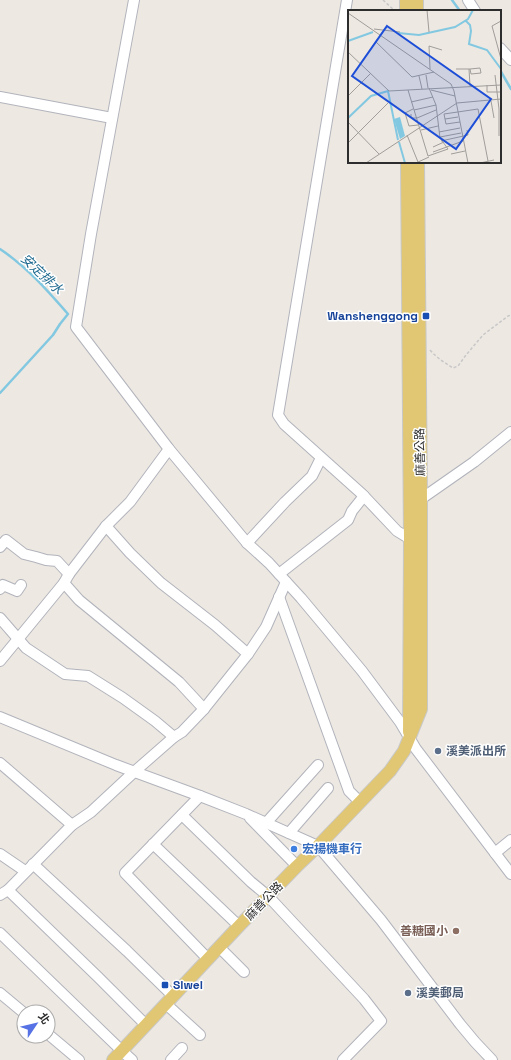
<svg xmlns="http://www.w3.org/2000/svg" width="511" height="1060" font-family="'Space Grotesk','Noto Sans TC',sans-serif">
  <style>
    .lines { fill: none; stroke-linecap: round; stroke-linejoin: round }
    .stream { stroke: #83c8e1; stroke-width: 2.5 }
    .minor-casing { stroke: #b2b4bc; stroke-width: 12 }
    .major-casing { stroke: #c8c8c8; stroke-width: 14 }
    .path { stroke: #c8c8c8; stroke-width: 1.5; stroke-dasharray: 3 2; stroke-linecap: butt }
    .minor { stroke: #fff; stroke-width: 10 }
    .major { stroke: #e1c773; stroke-width: 12 }
    .transit-dot { fill: #1a4fb4; stroke: #fff; stroke-width: 1.5 }
    .service-dot { fill: #5c6f8a; stroke: #fff; stroke-width: 1.5 }
    .shop-dot { fill: #3f7fe0; stroke: #fff; stroke-width: 1.5 }
    .education-dot { fill: #8d6e63; stroke: #fff; stroke-width: 1.5 }
    .labels { text-anchor: middle; dominant-baseline: central; stroke-width: 3; stroke-linejoin: round; paint-order: stroke }
    .transit-label { font-size: 12px; font-weight: bold; fill: #164399; stroke: #fff; text-anchor: end }
    .street-label { font-size: 12px; fill: #2d2d2d; stroke: #fff }
    .service-label { font-size: 12px; font-weight: bold; fill: #4e5e75; stroke: #fff; text-anchor: start }
    .shop-label { font-size: 12px; font-weight: bold; fill: #366cbe; stroke: #fff; text-anchor: start }
    .education-label { font-size: 12px; font-weight: bold; fill: #785e54; stroke: #fff; text-anchor: end }
    .water-label { font-size: 13px; font-style: italic; fill: #1f6a90; stroke: #fff }
    .inset-river { fill: none; stroke: #83c8e1; stroke-width: 2 }
    .inset-road { fill: none; stroke: #a09d9a; stroke-width: 1 }
    .view { fill: #1d4ed8; fill-opacity: 0.15; stroke: #1d4ed8; stroke-width: 2 }
    .inset-edge { fill: none; stroke: #2d2d2d; stroke-width: 2 }
  </style>
  <rect width="100%" height="100%" fill="#ede8e2"/>
  <g class="lines">
    <!-- stream -->
    <g class="stream">
      <polyline points="452,0 460,11"/>
      <polyline points="500,70 511,89"/>
      <path d="M0,249C27,267 47,290 68,314L60,324L53,335L0,393"/>
    </g>
    <defs>
      <g id="minor">
        <polyline points="134,0 91,234 76,327 169,449 247,543 269,563 301,598 362,671 400,722 416,749 511,874"/>
        <polyline points="347,0 278,415 284,424 362,494 397,531 410,539 415,539"/>
        <polyline points="468,0 475,11"/>
        <polyline points="500,48 511,60"/>
        <polyline points="0,97 112,118"/>
        <polyline points="421,499 474,462 511,432"/>
        <polyline points="106,526 130,553 161,583 215,625 248,654"/>
        <polyline points="247,543 285,502 312,476 321,458"/>
        <polyline points="0,547 6,540 24,554 36,557 46,560 57,561 69,574"/>
        <polyline points="279,574 348,520 352,511 364,496"/>
        <polyline points="64,583 79,600 179,682 204,709"/>
        <polyline points="0,589 3,585 17,591 21,585"/>
        <polyline points="279,597 349,791 360,802"/>
        <polyline points="0,618 26,648 65,674 88,676 123,698 155,721 174,737"/>
        <polyline points="0,661 64,583 69,574 106,526 130,502 169,449"/>
        <polyline points="0,717 116,765 200,796 246,814 318,846 381,920 460,1024 475,1042 492,1060"/>
        <polyline points="0,763 72,825"/>
        <polyline points="200,796 125,873 208,959"/>
        <polyline points="182,815 251,882 268,896 364,999 381,1021 343,1060"/>
        <polyline points="250,818 297,866"/>
        <polyline points="266,823 318,765"/>
        <polyline points="289,833 328,788"/>
        <polyline points="153,844 239,926"/>
        <polyline points="495,853 511,840"/>
        <polyline points="0,854 25,871"/>
        <polyline points="33,864 127,951 173,996"/>
        <polyline points="8,890 98,977 146,1025"/>
        <polyline points="0,895 8,890 72,825 91,812 134,772 174,737 182,732 204,709 248,654 266,627 286,582"/>
        <polyline points="0,933 122,1051 132,1060"/>
        <polyline points="219,947 244,972"/>
        <polyline points="0,993 24,1013"/>
        <polyline points="166,1004 200,1035"/>
        <polyline points="48,1034 79,1060"/>
        <polyline points="171,1060 182,1048"/>
      </g>
      <g id="major">
        <polyline points="406,0 406,11"/>
        <polyline points="417,11 417,0"/>
        <polyline points="407,162 410,539 409,732"/>
        <polyline points="113,1060 239,926 297,866 318,846 390,771 404,751 421,709 421,499 418,162"/>
      </g>
    </defs>
    <!-- minor casing -->
    <use href="#minor" class="minor-casing"/>
    <!-- major casing -->
    <use href="#major" class="major-casing"/>
    <!-- path -->
    <g class="path">
      <polyline points="383,0 395,11"/>
      <path d="M430,350C437,358 445,363 453,368L458,366L466,355L483,335L508,316L511,315"/>
    </g>
    <!-- minor -->
    <use href="#minor" class="minor"/>
    <!-- major -->
    <use href="#major" class="major"/>
  </g>
  <!-- markers -->
  <g class="transit-dot">
    <rect x="422" y="312" width="8" height="8" rx="2"/>
    <rect x="161" y="981" width="8" height="8" rx="2"/>
  </g>
  <g class="service-dot">
    <circle cx="438" cy="751" r="4"/>
    <circle cx="408" cy="993" r="4"/>
  </g>
  <circle class="shop-dot" cx="294" cy="849" r="4"/>
  <circle class="education-dot" cx="456" cy="931" r="4"/>
  <g class="labels">
    <!-- transit labels -->
    <g class="transit-label">
      <text x="418" y="316">Wanshenggong</text>
      <text x="173" y="985" text-anchor="start">Siwei</text>
    </g>
    <!-- street labels -->
    <g class="street-label">
      <text transform="translate(420 452) rotate(-91)">麻善公路</text>
      <text transform="translate(264 901) rotate(-46)">麻善公路</text>
    </g>
    <!-- service labels -->
    <g class="service-label">
      <text x="446" y="751">溪美派出所</text>
      <text x="416" y="993">溪美郵局</text>
    </g>
    <!-- shop labels -->
    <g class="shop-label">
      <text x="302" y="849">宏揚機車行</text>
    </g>
    <!-- education labels -->
    <g class="education-label">
      <text x="448" y="931">善糖國小</text>
    </g>
    <!-- water labels -->
    <g class="water-label">
      <text transform="translate(42 274) rotate(43)">安定排水</text>
    </g>
  </g>
  <!-- overview -->
  <g transform="translate(348 10)">
    <rect width="153" height="153" fill="#ede8e2"/>
    <path d="M52,107L57,126L52,129L46,109Z" fill="#83c8e1"/>
    <path class="inset-river" d="M118,11L122,15L123,21L121,34L139,40L153,59M50,23L71,25L107,17L120,9L125,0M0,31L25,22M0,108L23,86L40,81L50,130M51,132L57,153"/>
    <path class="inset-road" d="M79,0L81,22M0,3L103,74L106,81L120,153M153,11L144,16L153,49M26,19L52,22M27,31L64,67L86,62M0,42L41,81L153,75M82,59L81,36L94,40M108,59H122L132,58L133,63L123,64L122,59M121,59L122,76M78,65L80,78M147,65L151,99V126M71,66L74,79M139,75V82H153M60,80L80,146L100,139L92,128L88,95L81,78M83,80L107,86M0,86L23,63M143,91L146,108M63,92L85,87M65,99L57,103L61,116L70,115M66,100L88,95M63,104V108H69L88,100M96,104L130,99L140,151M96,104L98,114L112,112M97,109L110,107M0,112L31,144M73,120L90,116M91,122L112,118M59,125L70,152M92,127L113,123M93,131L120,125L119,120M0,133L40,93M85,137L96,132M85,142L115,131M103,144L117,141M18,153L109,93L153,89M68,153L81,147M132,153L146,150"/>
    <path class="view" d="M39,16L143,89L108,139L4,66Z"/>
    <rect width="153" height="153" class="inset-edge"/>
  </g>
  <!-- north arrow -->
  <g transform="translate(36 1024) rotate(55)"><circle r="19" fill="#ffffff" stroke="#ababab"/>
  <path d="M0-3L7 15L0 10L-7 15Z" fill="#5772e5"/>
  <text y="-6" font-size="11" font-weight="bold" text-anchor="middle" fill="#2d2d2d">北</text>
  </g>
</svg>
